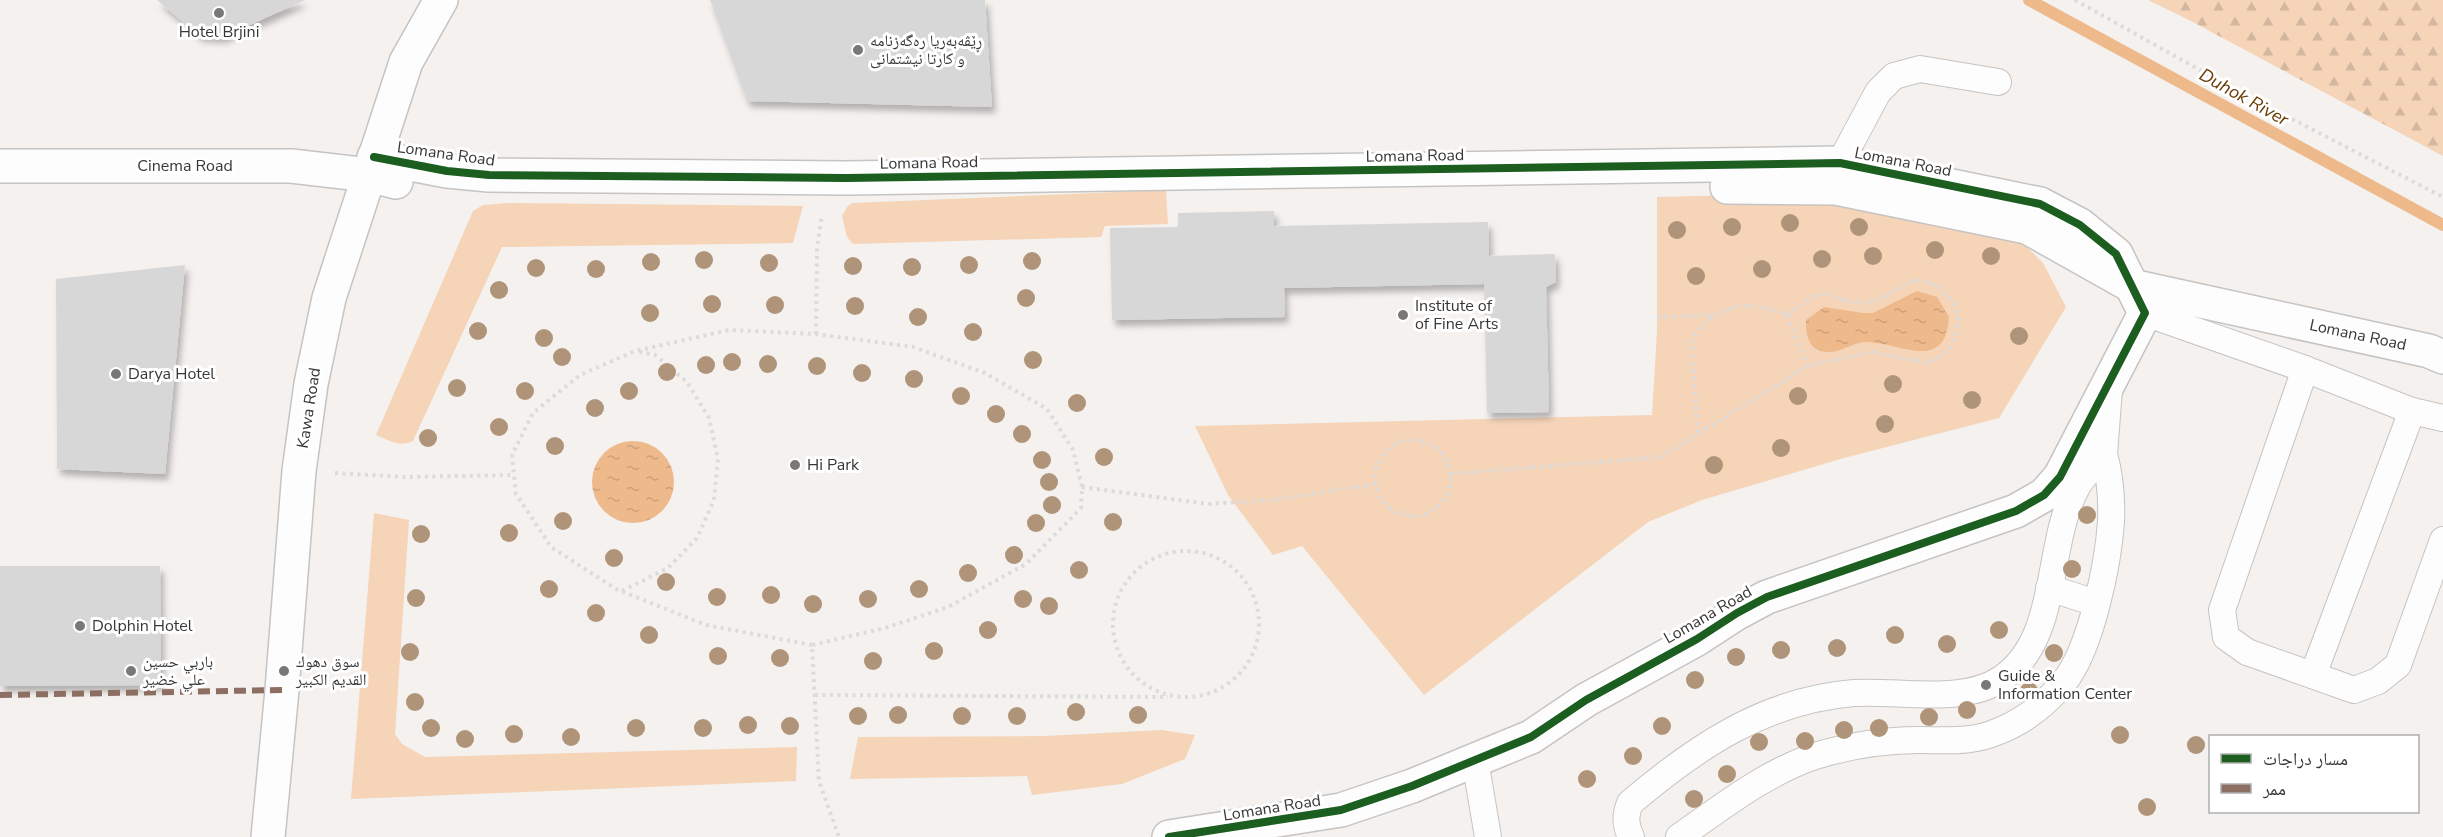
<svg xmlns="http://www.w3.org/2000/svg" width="2443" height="837" font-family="'Nunito Sans','Noto Naskh Arabic',sans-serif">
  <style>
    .green { fill: #f5d4b8 }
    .forest { fill: url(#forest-firs) }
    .water { fill: url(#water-ripples) }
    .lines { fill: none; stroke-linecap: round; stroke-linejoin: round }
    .stream { stroke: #eeba8c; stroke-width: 12 }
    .building { fill: #d8d7d8; filter: url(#shadow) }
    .service-casing { stroke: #c6c4c2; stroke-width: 28 }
    .minor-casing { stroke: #c6c4c2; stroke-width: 36 }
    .trunk-casing { stroke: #c6c4c2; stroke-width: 36 }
    .path { stroke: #dcdbdb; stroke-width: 4; stroke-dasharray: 3 4.5; stroke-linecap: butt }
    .service { stroke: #fdfdfd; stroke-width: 26 }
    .minor { stroke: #fdfdfd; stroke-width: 33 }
    .trunk { stroke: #fdfdfd; stroke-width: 33 }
    .quiet { stroke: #8d6e63; stroke-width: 6; stroke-dasharray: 12 6; stroke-linecap: butt }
    .cycleway-casing { stroke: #fff; stroke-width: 11 }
    .cycleway { stroke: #1b5e20; stroke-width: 8 }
    .tree { fill: #b09479 }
    .poi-dot { fill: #7a7877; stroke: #fff; stroke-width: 2 }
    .labels { text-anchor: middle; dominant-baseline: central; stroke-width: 6; stroke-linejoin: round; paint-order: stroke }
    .poi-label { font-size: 16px; fill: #393736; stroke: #fff; text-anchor: start }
    .street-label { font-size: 16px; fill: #393736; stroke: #fff }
    .water-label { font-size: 18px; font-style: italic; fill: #6a3c06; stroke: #fff }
  </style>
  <defs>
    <pattern id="forest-firs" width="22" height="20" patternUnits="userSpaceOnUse" patternTransform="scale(1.5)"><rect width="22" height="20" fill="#f5d4b8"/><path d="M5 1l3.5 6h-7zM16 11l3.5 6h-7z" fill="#d3b79f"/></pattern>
    <pattern id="water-ripples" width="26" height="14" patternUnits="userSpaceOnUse" patternTransform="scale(1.5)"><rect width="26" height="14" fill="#eeba8c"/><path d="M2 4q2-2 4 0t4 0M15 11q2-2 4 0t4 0" fill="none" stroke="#cda079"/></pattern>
    <filter id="shadow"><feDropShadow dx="3.5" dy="6" stdDeviation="3" flood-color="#0004"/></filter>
  </defs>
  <rect width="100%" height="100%" fill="#f4f1ef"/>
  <!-- green -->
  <g class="green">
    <polygon points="1166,190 1168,224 1105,226 1101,237 853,244 847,237 842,216 847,207 852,203"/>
    <polygon points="1828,193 2016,236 2043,263 2066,307 1999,418 1844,458 1702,500 1648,522 1424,695 1302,546 1273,555 1228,495 1195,426 1652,415 1657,331 1657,197"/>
    <path d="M511,203L803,206L793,243L502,247L413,441C399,447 390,441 376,435L473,211L483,205Z"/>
    <polygon points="374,513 409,520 395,734 402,744 425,757 797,747 796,781 351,799"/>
    <polygon points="1161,730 1195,735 1185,759 1122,784 1032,795 1027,776 850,779 858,737 1045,736"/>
  </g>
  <!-- forest -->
  <polygon class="forest" points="2148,0 2443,0 2443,156 2189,20"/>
  <!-- water -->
  <g class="water">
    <path d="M1917,291L1937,297L1949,317C1946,375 1897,341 1865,342C1850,343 1837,356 1821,351C1807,347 1806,332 1806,320L1824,307L1863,313H1873Z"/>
    <circle cx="633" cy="482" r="41"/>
  </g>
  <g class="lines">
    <!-- stream -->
    <polyline class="stream" points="2029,0 2443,225"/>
  </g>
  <!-- building -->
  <g class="building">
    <polygon points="157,0 305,0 223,37 200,36"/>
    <polygon points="710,0 985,0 992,107 747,101"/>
    <polygon points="1274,211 1274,226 1488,222 1489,256 1555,254 1556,282 1546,287 1549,412 1487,413 1484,284 1284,288 1285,317 1112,320 1110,228 1178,227 1178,213"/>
    <polygon points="185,265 165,474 57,469 56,279"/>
    <polygon points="0,566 160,566 161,685 0,686"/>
  </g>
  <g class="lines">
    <defs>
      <g id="service">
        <polyline points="1840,163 1878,92 1894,76 1920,69 1998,82"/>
        <polyline points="2145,313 2305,369 2412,411 2443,418"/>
        <polyline points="2305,369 2222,610 2226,637 2247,652 2354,690 2378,681 2398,665 2443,540"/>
        <polyline points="2104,454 2109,389"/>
        <polyline points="2049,588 2096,603"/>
        <polyline points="2313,675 2412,411"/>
        <polyline points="1475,760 1488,837"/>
        <path d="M1631,837C1625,824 1625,816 1630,803C1696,747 1765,700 1854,693C1899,690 1962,705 2001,679C2062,638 2044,544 2078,485C2085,474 2095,464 2104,454C2110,476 2112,499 2111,522C2108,564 2091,649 2064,682C2047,703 2024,721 1999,731C1973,743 1946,740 1919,740C1885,740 1848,746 1815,756C1765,773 1722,807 1679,837"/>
      </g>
      <g id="minor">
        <polyline points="374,157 447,171 489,175 846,178 1840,163 2040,204 2080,225 2116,254 2145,313 2060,477 2044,495 2016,511 1767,597 1737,613 1697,639 1586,700 1531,737 1412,786 1341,810 1169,837"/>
        <polyline points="0,166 291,166 369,175 396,182"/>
        <polyline points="1727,187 1836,188 2027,227 2132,286 2429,351 2443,357"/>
      </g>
      <polyline id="trunk" points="268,837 282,690 299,471 311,384 329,298 406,62 441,0"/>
    </defs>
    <!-- service casing -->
    <use href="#service" class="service-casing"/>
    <!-- minor casing -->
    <use href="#minor" class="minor-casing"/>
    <!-- trunk casing -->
    <use href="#trunk" class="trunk-casing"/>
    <!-- path -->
    <g class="path">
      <polyline points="2075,0 2232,88 2443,197"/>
      <polyline points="1787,315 1807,366"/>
      <polyline points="1657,317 1715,315"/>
      <polyline points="816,334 817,248 822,215"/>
      <circle cx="1413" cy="478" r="38"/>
      <polyline points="335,473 405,477 514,475"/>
      <path d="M1451,474L1661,457L1807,366L1873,352L1927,363L1940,357L1950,348L1956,335L1958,320L1956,307L1948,296L1939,287L1927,282L1913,280L1879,300L1862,303L1845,301L1828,294L1815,295L1787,315C1778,312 1769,308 1760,307C1732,301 1701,318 1691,343L1698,432"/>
      <polyline points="1082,487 1208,504 1272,500 1375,484"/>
      <circle cx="1186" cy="624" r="73"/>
      <polyline points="622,591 668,568 697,538 714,500 718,459 709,418 687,382 655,355 636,351"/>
      <polyline points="812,645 706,625 616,589 551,547 516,494 512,455 533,413 580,375 635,351 729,330 816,334 913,347 985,373 1047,409 1073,450 1082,487 1081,508 1026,564 948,607 885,628 812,645 819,781 839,837"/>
      <polyline points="815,695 1168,697"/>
    </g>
    <!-- service -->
    <use href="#service" class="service"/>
    <!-- minor -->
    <use href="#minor" class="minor"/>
    <!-- trunk -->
    <use href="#trunk" class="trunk"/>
    <!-- quiet -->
    <polyline class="quiet" points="0,695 282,690"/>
    <defs>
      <polyline id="cycleway" points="374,157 447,171 489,175 846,178 1840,163 2040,204 2080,225 2116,254 2145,313 2060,477 2044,495 2016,511 1767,597 1737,613 1697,639 1586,700 1531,737 1412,786 1341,810 1169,837"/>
    </defs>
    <!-- cycleway casing -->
    <use href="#cycleway" class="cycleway-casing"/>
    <!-- cycleway -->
    <use href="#cycleway" class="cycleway"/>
  </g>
  <!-- trees -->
  <g class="tree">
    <circle cx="1790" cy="223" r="9"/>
    <circle cx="1732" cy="227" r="9"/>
    <circle cx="1859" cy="227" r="9"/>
    <circle cx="1677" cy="230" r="9"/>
    <circle cx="1935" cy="250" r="9"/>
    <circle cx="1873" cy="256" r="9"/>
    <circle cx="1991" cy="256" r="9"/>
    <circle cx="1822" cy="259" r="9"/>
    <circle cx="704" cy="260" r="9"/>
    <circle cx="1032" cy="261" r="9"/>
    <circle cx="651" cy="262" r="9"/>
    <circle cx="769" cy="263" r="9"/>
    <circle cx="969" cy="265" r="9"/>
    <circle cx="853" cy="266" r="9"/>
    <circle cx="912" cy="267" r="9"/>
    <circle cx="536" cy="268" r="9"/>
    <circle cx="596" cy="269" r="9"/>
    <circle cx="1762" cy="269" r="9"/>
    <circle cx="1696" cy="276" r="9"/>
    <circle cx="499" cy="290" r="9"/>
    <circle cx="1026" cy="298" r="9"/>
    <circle cx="712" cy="304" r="9"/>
    <circle cx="775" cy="305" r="9"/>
    <circle cx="855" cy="306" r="9"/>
    <circle cx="650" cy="313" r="9"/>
    <circle cx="918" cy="317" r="9"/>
    <circle cx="478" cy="331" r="9"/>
    <circle cx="973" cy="332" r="9"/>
    <circle cx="2019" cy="336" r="9"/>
    <circle cx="544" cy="338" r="9"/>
    <circle cx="562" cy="357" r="9"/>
    <circle cx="1033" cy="360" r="9"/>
    <circle cx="732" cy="362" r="9"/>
    <circle cx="768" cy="364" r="9"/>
    <circle cx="706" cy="365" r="9"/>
    <circle cx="817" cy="366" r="9"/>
    <circle cx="667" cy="372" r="9"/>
    <circle cx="862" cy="373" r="9"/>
    <circle cx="914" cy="379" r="9"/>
    <circle cx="1893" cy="384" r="9"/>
    <circle cx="457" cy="388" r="9"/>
    <circle cx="525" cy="391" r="9"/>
    <circle cx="629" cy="391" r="9"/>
    <circle cx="961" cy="396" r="9"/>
    <circle cx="1798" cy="396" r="9"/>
    <circle cx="1972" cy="400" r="9"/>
    <circle cx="1077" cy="403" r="9"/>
    <circle cx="595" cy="408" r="9"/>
    <circle cx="996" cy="414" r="9"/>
    <circle cx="1885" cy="424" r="9"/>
    <circle cx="499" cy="427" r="9"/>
    <circle cx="1022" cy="434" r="9"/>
    <circle cx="428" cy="438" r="9"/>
    <circle cx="555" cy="446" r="9"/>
    <circle cx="1781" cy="448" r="9"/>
    <circle cx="1104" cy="457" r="9"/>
    <circle cx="1042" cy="460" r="9"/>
    <circle cx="1714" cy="465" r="9"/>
    <circle cx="1049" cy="482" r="9"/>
    <circle cx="1052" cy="505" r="9"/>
    <circle cx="2087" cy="515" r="9"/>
    <circle cx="563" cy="521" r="9"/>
    <circle cx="1113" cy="522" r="9"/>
    <circle cx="1036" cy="523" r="9"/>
    <circle cx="509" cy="533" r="9"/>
    <circle cx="421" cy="534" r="9"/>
    <circle cx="1014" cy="555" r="9"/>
    <circle cx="614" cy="558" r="9"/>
    <circle cx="2072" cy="569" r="9"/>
    <circle cx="1079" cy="570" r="9"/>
    <circle cx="968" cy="573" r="9"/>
    <circle cx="666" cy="582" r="9"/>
    <circle cx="549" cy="589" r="9"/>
    <circle cx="919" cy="589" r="9"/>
    <circle cx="771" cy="595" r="9"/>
    <circle cx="717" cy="597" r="9"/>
    <circle cx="416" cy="598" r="9"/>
    <circle cx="868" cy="599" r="9"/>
    <circle cx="1023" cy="599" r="9"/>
    <circle cx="813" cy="604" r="9"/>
    <circle cx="1049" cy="606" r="9"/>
    <circle cx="596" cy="613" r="9"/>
    <circle cx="988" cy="630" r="9"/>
    <circle cx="1999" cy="630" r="9"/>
    <circle cx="649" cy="635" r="9"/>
    <circle cx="1895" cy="635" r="9"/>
    <circle cx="1947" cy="644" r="9"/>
    <circle cx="1837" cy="648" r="9"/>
    <circle cx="1781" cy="650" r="9"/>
    <circle cx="934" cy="651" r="9"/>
    <circle cx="410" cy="652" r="9"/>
    <circle cx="2054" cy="653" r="9"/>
    <circle cx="718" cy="656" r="9"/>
    <circle cx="1736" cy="657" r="9"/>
    <circle cx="780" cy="658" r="9"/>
    <circle cx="873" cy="661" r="9"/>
    <circle cx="1695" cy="680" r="9"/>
    <circle cx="2029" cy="691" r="9"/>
    <circle cx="415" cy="702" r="9"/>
    <circle cx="1967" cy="710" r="9"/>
    <circle cx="1076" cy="712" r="9"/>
    <circle cx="898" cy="715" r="9"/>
    <circle cx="1138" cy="715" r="9"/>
    <circle cx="858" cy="716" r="9"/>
    <circle cx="962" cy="716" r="9"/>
    <circle cx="1017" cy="716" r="9"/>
    <circle cx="1929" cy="717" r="9"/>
    <circle cx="748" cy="725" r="9"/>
    <circle cx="790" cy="726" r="9"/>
    <circle cx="1662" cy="726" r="9"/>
    <circle cx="431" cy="728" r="9"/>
    <circle cx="636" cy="728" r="9"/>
    <circle cx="703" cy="728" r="9"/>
    <circle cx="1879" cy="728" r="9"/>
    <circle cx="1844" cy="730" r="9"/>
    <circle cx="514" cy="734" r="9"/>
    <circle cx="2120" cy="735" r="9"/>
    <circle cx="571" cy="737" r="9"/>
    <circle cx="465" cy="739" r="9"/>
    <circle cx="1805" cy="741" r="9"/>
    <circle cx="1759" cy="742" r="9"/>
    <circle cx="2196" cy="745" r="9"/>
    <circle cx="1633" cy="756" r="9"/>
    <circle cx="1727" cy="774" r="9"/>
    <circle cx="1587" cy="779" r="9"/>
    <circle cx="1694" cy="799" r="9"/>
    <circle cx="2147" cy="807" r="9"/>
  </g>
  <!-- markers -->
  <g class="poi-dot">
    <circle cx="219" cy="13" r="6"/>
    <circle cx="858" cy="50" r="6"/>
    <circle cx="1403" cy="315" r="6"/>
    <circle cx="116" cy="374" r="6"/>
    <circle cx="795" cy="465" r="6"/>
    <circle cx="80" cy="626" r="6"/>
    <circle cx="131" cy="671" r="6"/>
    <circle cx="284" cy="671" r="6"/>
    <circle cx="1986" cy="685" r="6"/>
  </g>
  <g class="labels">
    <!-- poi labels -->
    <g class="poi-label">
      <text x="219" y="32" text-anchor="middle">Hotel Brjini</text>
      <text x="870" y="41">ڕێڤەبەریا رەگەزنامە<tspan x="870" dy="18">و کارتا نیشتمانی</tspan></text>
      <text x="1415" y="306">Institute of<tspan x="1415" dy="18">of Fine Arts</tspan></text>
      <text x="128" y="374">Darya Hotel</text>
      <text x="807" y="465">Hi Park</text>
      <text x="92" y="626">Dolphin Hotel</text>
      <text x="143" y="662">باربي حسين<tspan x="143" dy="18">علي خضير</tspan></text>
      <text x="296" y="662">سوق دهوك<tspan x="296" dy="18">القديم الكبير</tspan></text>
      <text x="1998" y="676">Guide &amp;<tspan x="1998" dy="18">Information Center</tspan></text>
    </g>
    <!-- street labels -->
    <g class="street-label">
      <text transform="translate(446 154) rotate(8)">Lomana Road</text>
      <text transform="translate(1415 156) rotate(-1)">Lomana Road</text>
      <text transform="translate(1903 162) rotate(11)">Lomana Road</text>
      <text transform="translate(929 163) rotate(-1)">Lomana Road</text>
      <text x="185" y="166">Cinema Road</text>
      <text transform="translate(2358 335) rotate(12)">Lomana Road</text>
      <text transform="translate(309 408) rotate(-81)">Kawa Road</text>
      <text transform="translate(1708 615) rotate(-30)">Lomana Road</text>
      <text transform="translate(1272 808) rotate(-9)">Lomana Road</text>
    </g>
    <!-- water labels -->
    <g class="water-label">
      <text transform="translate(2244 97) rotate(29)">Duhok River</text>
    </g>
  </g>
  <!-- legend -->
  <rect x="2209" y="735" width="210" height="78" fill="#ffffff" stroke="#b0afaf" stroke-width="1.5"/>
  <rect x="2221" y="754" width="30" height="9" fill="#1b5e20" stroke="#b0afaf" stroke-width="1.5"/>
  <text x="2263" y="765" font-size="18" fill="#393736">مسار دراجات</text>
  <rect x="2221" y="784" width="30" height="9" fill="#8d6e63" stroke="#b0afaf" stroke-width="1.5"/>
  <text x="2263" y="795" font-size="18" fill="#393736">ممر</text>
</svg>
